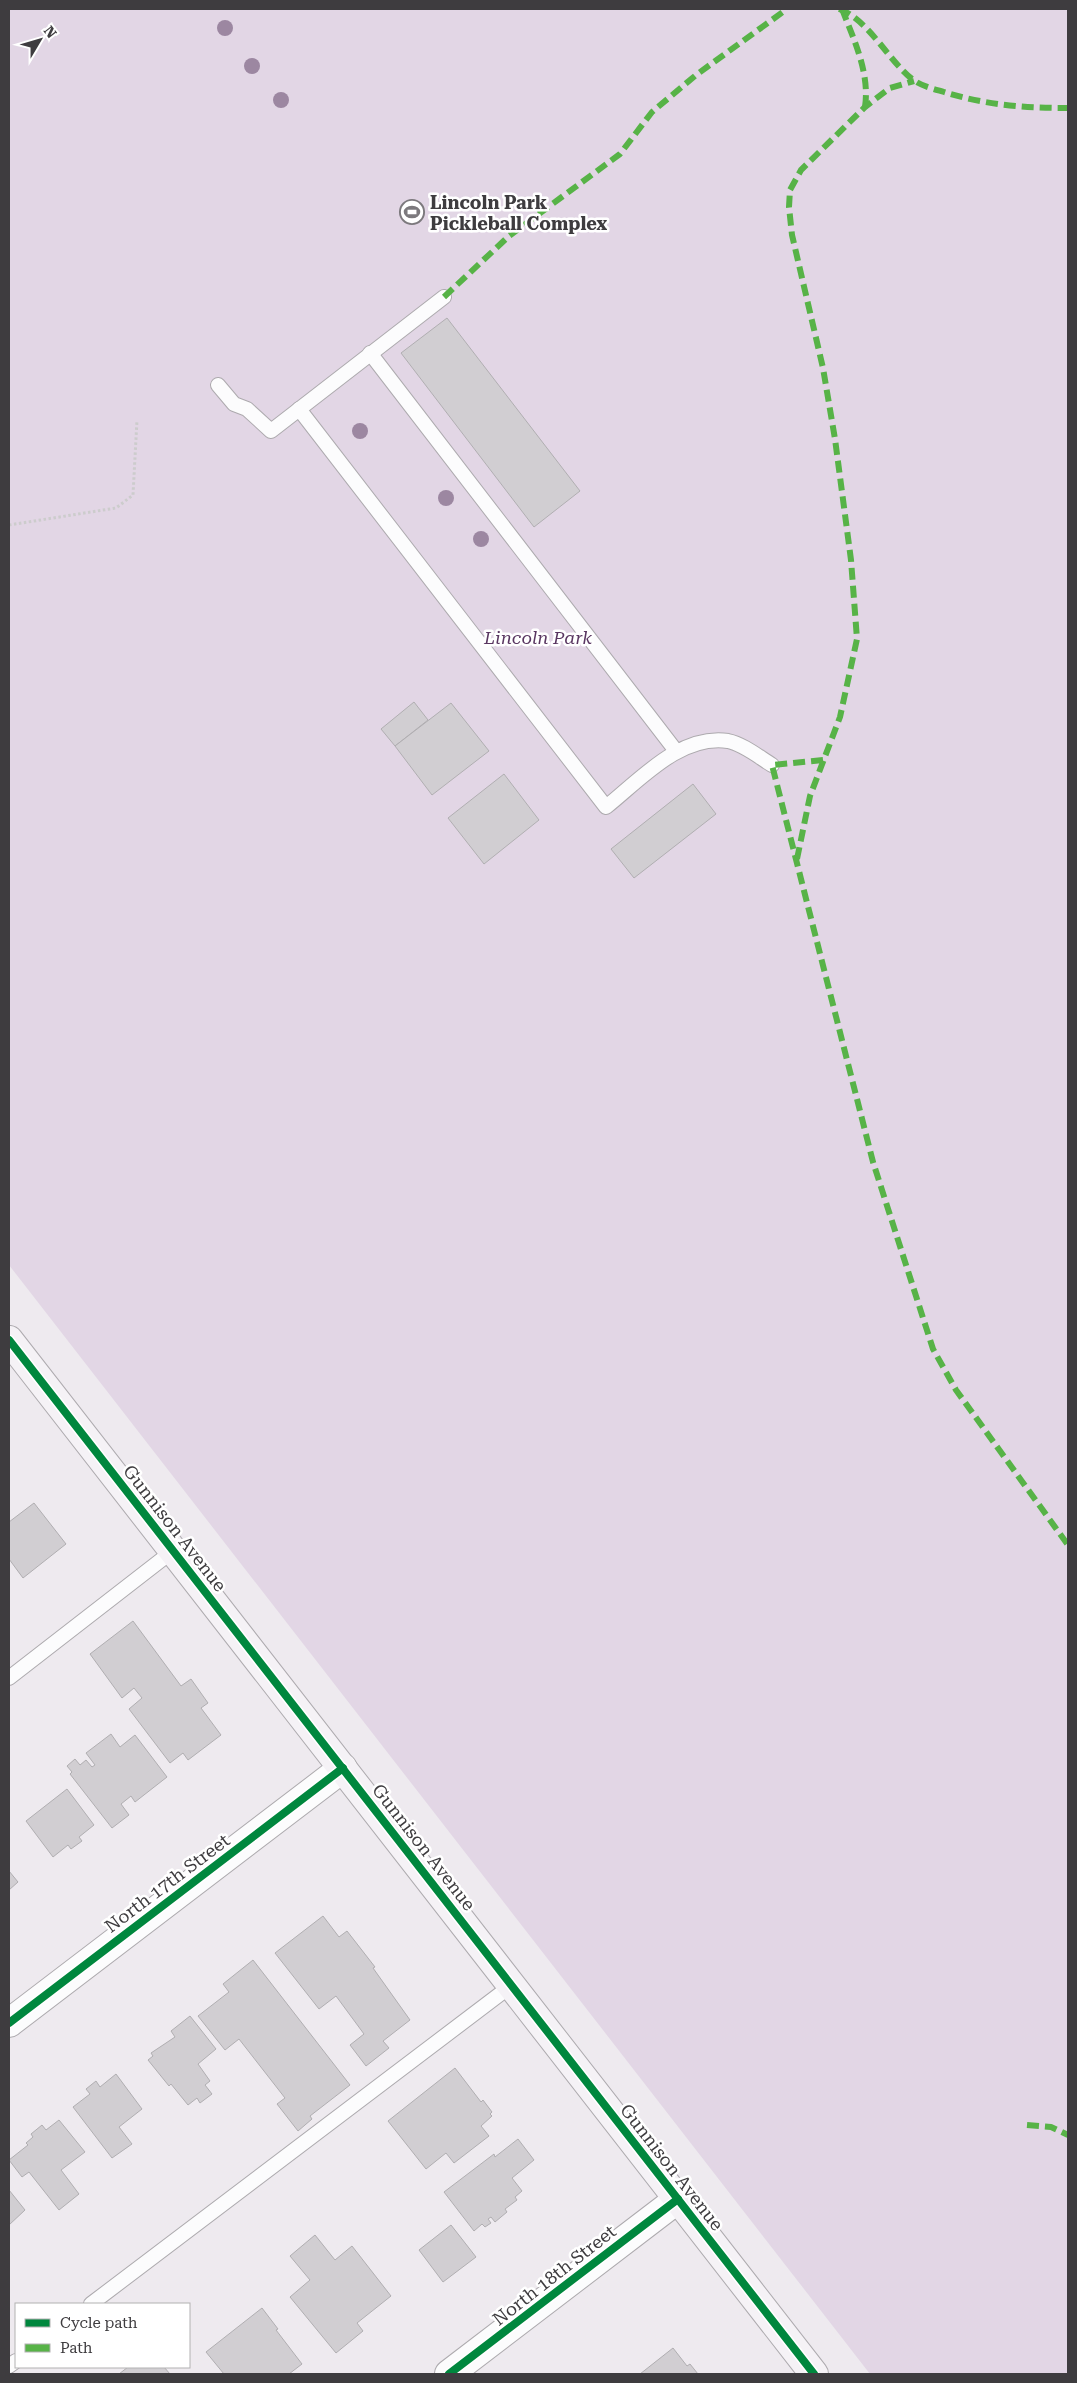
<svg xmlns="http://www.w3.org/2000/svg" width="1077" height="2383" font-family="'Roboto Serif',serif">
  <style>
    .green { fill: #e2d6e5 }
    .building { fill: #d1ced2; stroke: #b0aeb1 }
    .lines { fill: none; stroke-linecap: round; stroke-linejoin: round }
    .lane-casing { stroke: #adaaae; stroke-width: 16 }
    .street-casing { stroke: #adaaae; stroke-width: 30 }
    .secondary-casing { stroke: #adaaae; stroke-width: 30 }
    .path { stroke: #ccc; stroke-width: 3; stroke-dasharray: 2.5 2.5; stroke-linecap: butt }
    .lane { stroke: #fcfcfd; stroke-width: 14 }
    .street { stroke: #fcfcfd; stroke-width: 28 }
    .secondary { stroke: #f5f2f6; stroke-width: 28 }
    .quiet { stroke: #57b347; stroke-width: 6; stroke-dasharray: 12 6; stroke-linecap: butt }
    .cycleway-casing { stroke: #fff; stroke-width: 11 }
    .cycleway { stroke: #00873e; stroke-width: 8 }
    .tree { fill: #9c87a1 }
    .labels { text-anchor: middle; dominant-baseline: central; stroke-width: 5; stroke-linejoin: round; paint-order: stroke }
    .poi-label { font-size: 18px; font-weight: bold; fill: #3e3c3f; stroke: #fff; text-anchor: start }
    .park-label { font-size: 18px; font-style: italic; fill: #593661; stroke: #fff }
    .street-label { font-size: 18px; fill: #3e3c3f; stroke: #fff }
  </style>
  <rect width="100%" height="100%" fill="#eeeaef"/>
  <!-- green -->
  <polygon class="green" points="9,9 1068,9 1068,2374 870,2374 9,1265"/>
  <!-- building -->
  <g class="building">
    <polygon points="447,318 580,491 534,527 401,353"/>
    <polygon points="414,702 428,720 395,746 381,729"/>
    <polygon points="451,703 489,751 432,795 395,746"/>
    <polygon points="504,774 539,820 484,864 448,818"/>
    <polygon points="693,784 716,814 634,878 611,849"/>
    <polygon points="34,1503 66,1544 23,1578 9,1559 9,1522"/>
    <polygon points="133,1621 181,1686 191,1679 208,1703 201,1708 221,1735 188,1760 183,1753 170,1763 129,1709 142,1698 134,1688 122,1698 90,1654"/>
    <polygon points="111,1734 120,1747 135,1735 167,1777 135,1802 131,1796 121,1804 129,1815 112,1828 70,1774 72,1772 67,1766 75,1759 80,1765 86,1760 92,1767 95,1765 86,1753"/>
    <polygon points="67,1789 94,1825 79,1837 82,1841 71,1849 68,1845 53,1857 26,1821"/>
    <polygon points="9,1871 18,1882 9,1890"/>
    <polygon points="323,1916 339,1937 347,1931 375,1967 373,1968 410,2020 383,2041 389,2048 366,2066 350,2045 364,2034 336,1996 319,2009 275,1953"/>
    <polygon points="253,1960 350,2085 310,2116 312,2119 298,2131 277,2104 285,2098 239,2039 225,2050 198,2016 229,1992 223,1984"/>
    <polygon points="190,2016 216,2049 198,2064 210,2081 205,2085 212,2094 200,2103 197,2098 188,2105 171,2084 169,2086 148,2060 153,2056 151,2053 175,2037 171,2031"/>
    <polygon points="455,2068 481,2102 483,2100 492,2112 490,2114 492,2116 481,2126 489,2136 454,2163 446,2153 426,2169 388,2121"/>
    <polygon points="116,2074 142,2109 119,2127 132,2144 112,2158 73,2107 90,2094 86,2089 96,2081 100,2087"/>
    <polygon points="59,2120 85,2152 61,2170 79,2194 59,2210 29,2172 22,2177 9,2160 28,2145 26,2143 33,2137 31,2134 42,2125 46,2130"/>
    <polygon points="518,2139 534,2160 512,2178 522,2191 515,2197 517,2200 505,2209 507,2212 495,2222 491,2217 488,2219 491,2223 485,2227 482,2224 474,2231 444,2192 494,2154 495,2157"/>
    <polygon points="9,2190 25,2210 9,2225"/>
    <polygon points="451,2225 476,2257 443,2282 419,2250"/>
    <polygon points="315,2235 335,2260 352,2246 391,2296 357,2323 363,2331 336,2353 290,2297 310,2280 290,2256"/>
    <polygon points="262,2308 278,2329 276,2330 302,2364 289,2374 224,2374 206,2352"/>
    <polygon points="673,2348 687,2366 690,2364 698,2374 640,2374"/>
    <polygon points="128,2367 164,2367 170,2374 119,2374"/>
  </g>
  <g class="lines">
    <defs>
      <g id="lane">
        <polyline points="370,353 676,751"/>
        <polyline points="218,385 234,404 247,409 271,431 444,297"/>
        <path d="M299,409L606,807C640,780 680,734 728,741C743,744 759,757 772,765"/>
        <polyline points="9,1678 174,1550"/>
        <polyline points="91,2304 512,1985"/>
        <polyline points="9,2366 16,2361"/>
      </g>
      <g id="street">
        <polyline points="9,2023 343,1768"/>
        <polyline points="449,2374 678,2199"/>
      </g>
      <polyline id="secondary" points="9,1340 814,2374"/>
    </defs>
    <!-- lane casing -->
    <use href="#lane" class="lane-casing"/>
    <!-- street casing -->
    <use href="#street" class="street-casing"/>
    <!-- secondary casing -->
    <use href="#secondary" class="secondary-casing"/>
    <!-- path -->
    <polyline class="path" points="9,525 116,508 133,495 137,420"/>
    <!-- lane -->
    <use href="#lane" class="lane"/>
    <!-- street -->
    <use href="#street" class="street"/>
    <!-- secondary -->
    <use href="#secondary" class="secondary"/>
    <!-- quiet -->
    <g class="quiet">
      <path d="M839,9C867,18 889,61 912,79C921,86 934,89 944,92C985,105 1026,108 1068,108"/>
      <path d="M842,9C854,40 870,73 865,107"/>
      <polyline points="444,297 509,236 620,154 652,112 696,75 787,9"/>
      <polyline points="823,760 772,765 873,1162 933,1349 956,1390 1068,1545"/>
      <polyline points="797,859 810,796 840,717 857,639 851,560 835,439 823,368 792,235 789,207 790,190 801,170 865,107 890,88 914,81"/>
      <polyline points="1027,2125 1051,2127 1068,2135"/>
    </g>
    <defs>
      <g id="cycleway">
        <polyline points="9,1340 814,2374"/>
        <polyline points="9,2023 343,1768"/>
        <polyline points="449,2374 678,2199"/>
      </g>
    </defs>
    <!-- cycleway casing -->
    <use href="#cycleway" class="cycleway-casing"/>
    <!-- cycleway -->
    <use href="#cycleway" class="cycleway"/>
  </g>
  <!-- trees -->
  <g class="tree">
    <circle cx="225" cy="28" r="8"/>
    <circle cx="252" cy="66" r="8"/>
    <circle cx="281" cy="100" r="8"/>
    <circle cx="360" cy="431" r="8"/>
    <circle cx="446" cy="498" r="8"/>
    <circle cx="481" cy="539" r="8"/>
  </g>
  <!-- icons -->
  <defs>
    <symbol id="stadium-ring" viewBox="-11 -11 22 22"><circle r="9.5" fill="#fff" stroke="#7c797d" stroke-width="1.5"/><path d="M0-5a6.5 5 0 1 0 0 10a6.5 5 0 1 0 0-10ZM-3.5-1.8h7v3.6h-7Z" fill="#7c797d"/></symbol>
  </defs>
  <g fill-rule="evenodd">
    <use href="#stadium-ring" x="398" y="198" width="28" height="28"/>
  </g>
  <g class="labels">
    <!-- poi labels -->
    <g class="poi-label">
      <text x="430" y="202">Lincoln Park<tspan x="430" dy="21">Pickleball Complex</tspan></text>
    </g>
    <!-- park labels -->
    <g class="park-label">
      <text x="538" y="637">Lincoln Park</text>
    </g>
    <!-- street labels -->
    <g class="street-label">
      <text transform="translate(175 1528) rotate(52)">Gunnison Avenue</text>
      <text transform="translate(424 1847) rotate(52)">Gunnison Avenue</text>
      <text transform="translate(167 1883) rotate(-37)">North 17th Street</text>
      <text transform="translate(672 2167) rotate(52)">Gunnison Avenue</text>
      <text transform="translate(554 2275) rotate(-38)">North 18th Street</text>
    </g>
  </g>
  <!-- border -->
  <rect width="1077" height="2383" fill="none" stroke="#3e3c3f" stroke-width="20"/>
  <!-- legend -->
  <rect x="15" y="2303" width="175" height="65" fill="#ffffff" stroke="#b2b1b2"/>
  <rect x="25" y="2319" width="25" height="8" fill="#00873e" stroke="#b2b1b2"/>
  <text x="60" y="2328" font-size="15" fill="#3e3c3f">Cycle path</text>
  <rect x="25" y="2344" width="25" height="8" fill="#57b347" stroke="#b2b1b2"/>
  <text x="60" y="2353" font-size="15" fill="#3e3c3f">Path</text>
  <!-- north arrow -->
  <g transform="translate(40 40) rotate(52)" stroke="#ffffff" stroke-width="4" paint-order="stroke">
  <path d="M0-4L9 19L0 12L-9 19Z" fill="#3e3c3f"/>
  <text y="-8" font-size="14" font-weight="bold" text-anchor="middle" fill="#3e3c3f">N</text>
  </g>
</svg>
